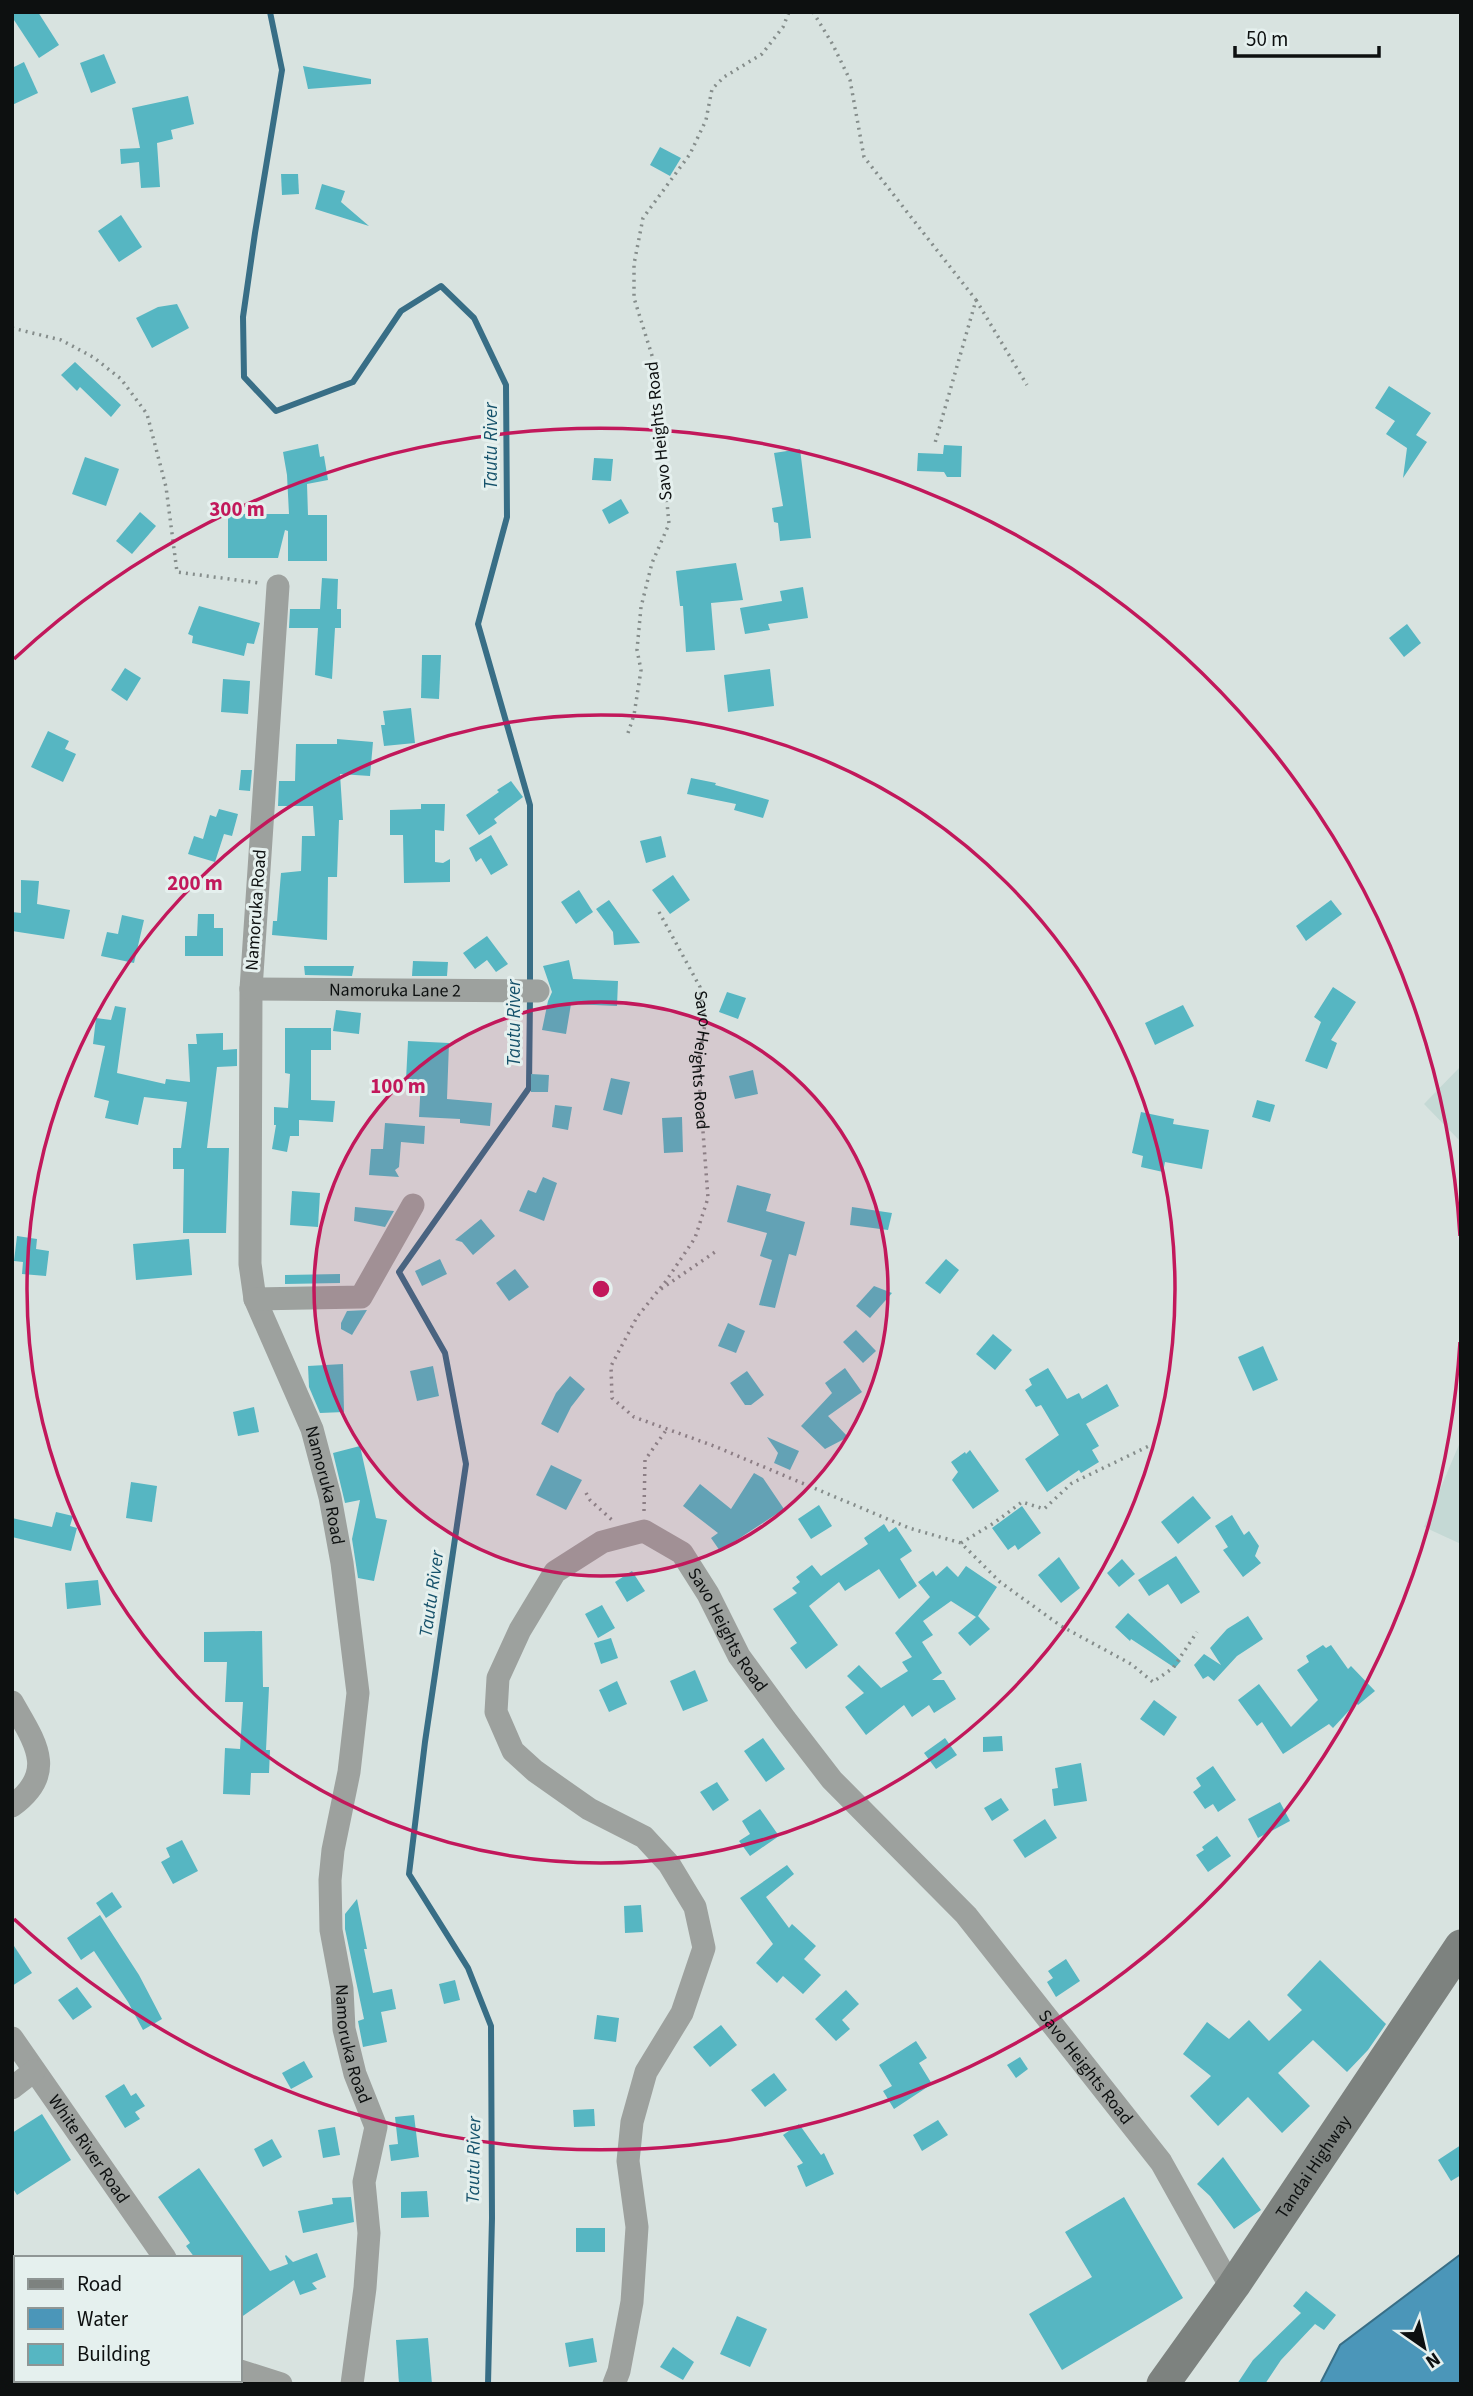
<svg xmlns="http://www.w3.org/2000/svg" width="1473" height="2396" font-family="'Source Sans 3',sans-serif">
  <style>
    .built { fill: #c5d9d5 }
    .water { fill: #4b96b9; stroke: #386e86; stroke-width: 2 }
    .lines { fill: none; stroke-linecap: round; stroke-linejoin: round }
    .stream { stroke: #386e86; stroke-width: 6 }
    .building { fill: #56b6c2 }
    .path { stroke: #858d8b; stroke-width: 3.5; stroke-dasharray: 2 5; stroke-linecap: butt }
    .street { stroke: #9da19e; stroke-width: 23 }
    .secondary { stroke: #7d827f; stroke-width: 33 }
    .ring { fill: none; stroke: #c2185b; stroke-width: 3.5 }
    .labels { text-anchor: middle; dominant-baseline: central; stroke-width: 6; stroke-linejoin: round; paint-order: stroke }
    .street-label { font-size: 18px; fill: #0d1010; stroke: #e5f0ee }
    .water-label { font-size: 19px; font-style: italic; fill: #16526b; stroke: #e5f0ee }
    .centre { fill: #c2185b; stroke: #e5f0ee; stroke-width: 3.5 }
    .ring-label { font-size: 21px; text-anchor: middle; font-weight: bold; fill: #c2185b; stroke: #e5f0ee; stroke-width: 6; stroke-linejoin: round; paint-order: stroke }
  </style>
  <rect width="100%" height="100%" fill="#d8e3e0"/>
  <!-- built -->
  <g class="built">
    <polygon points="1461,1066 1461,1142 1424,1104"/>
    <polygon points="1461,1440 1461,1544 1424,1527"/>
  </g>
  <!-- water -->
  <polygon class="water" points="1461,2254 1461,2384 1320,2384 1340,2345"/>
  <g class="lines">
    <!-- stream -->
    <g class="stream">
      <polyline points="270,12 282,70 255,233 243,317 244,377 276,411 353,382 401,311 441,286 474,318 506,385 507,517 478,624 530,805 530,986"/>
      <polyline points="488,2384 492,2218 491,2026 468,1968 409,1874 425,1742 466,1464 445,1353 399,1272 529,1088 530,997"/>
    </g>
  </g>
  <!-- building -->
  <g class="building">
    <polygon points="12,12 38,12 59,45 39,58 12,17"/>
    <polygon points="104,54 116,83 91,93 80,63"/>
    <polygon points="24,62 38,93 12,105 12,68"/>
    <polygon points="303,66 371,79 371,84 308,89"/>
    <polygon points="188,96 194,124 171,130 173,139 157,143 160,187 141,188 139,162 121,164 120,149 140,148 132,108"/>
    <polygon points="660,147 681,158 670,176 650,165"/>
    <polygon points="281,174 298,174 299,194 282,195"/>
    <polygon points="322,184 345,191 341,202 369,226 315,209"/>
    <polygon points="121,215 142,247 119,262 98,231"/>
    <polygon points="177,304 189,328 152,348 136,318 158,307"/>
    <polygon points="75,362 121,405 111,417 80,387 77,391 61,375"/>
    <polygon points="1389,386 1431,413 1416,435 1427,442 1403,478 1407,448 1386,434 1395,421 1375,408"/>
    <polygon points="318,444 320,457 324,456 328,480 307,484 308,515 327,515 327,561 288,561 288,531 285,530 278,558 228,558 228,514 289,514 287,475 283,452"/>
    <polygon points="944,445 962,446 961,477 947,477 944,472 917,471 918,453 943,454"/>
    <polygon points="800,449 811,538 780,541 778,523 774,522 772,508 783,506 774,453"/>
    <polygon points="85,457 119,469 106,506 72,494"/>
    <polygon points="594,458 613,459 611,481 592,480"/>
    <polygon points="621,499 629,513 609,524 602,510"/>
    <polygon points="140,512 156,526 132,554 116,541"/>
    <polygon points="736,563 743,600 711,603 715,650 686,652 683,606 680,606 676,571"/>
    <polygon points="322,578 338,579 337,609 341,609 341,628 335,628 332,679 315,675 318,628 289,628 290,609 320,609"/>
    <polygon points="803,587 808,618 768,624 770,630 745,634 740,608 782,601 780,591"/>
    <polygon points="199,606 260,623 254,644 247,643 244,656 192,643 193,636 188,634"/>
    <polygon points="1407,624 1421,643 1404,657 1389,638"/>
    <polygon points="422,655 441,655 439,699 421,698"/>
    <polygon points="125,668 141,678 127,701 111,690"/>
    <polygon points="770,669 774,706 728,712 724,675"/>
    <polygon points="223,679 250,681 248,714 221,712"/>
    <polygon points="411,708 415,743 384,746 381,725 385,725 383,711"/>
    <polygon points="48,731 69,741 65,749 76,754 63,782 31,767"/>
    <polygon points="337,739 373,742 370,776 340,774 343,820 339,820 337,877 328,877 327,940 272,935 273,921 277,921 281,873 301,871 302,836 315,836 313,806 278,806 279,781 295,781 296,744 337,744"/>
    <polygon points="241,770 252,770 250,791 239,790"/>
    <polygon points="691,778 716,783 715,785 769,800 763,818 734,810 736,804 687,794"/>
    <polygon points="511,781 523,797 494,819 497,823 479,835 466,815 499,792 497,790"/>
    <polygon points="421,804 445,804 444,831 435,830 435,862 443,863 450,859 450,882 404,883 403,835 390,835 390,810 421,809"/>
    <polygon points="219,809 238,814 232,836 224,834 215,862 188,854 194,836 203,839 210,815 216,817"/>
    <polygon points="491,835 508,865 491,875 481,858 476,862 469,848"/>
    <polygon points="661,836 666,857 646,863 640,841"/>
    <polygon points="673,875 690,900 670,914 652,890"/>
    <polygon points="21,880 39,881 37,904 70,910 64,939 12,931 12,912 21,913"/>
    <polygon points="579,890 593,912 576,924 561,902"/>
    <polygon points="609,900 640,943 614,945 613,932 596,909"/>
    <polygon points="1331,900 1342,914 1306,941 1296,926"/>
    <polygon points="198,914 214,914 214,928 223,928 223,956 185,956 185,936 197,936"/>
    <polygon points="122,915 144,920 134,963 101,956 107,932 118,934"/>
    <polygon points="487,936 508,964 496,972 487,960 475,969 463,953"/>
    <polygon points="569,960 573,979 618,981 617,1006 571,1004 566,1034 542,1030 548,1001 552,992 543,966"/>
    <polygon points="413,961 448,962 447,976 412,976"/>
    <polygon points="304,966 354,966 352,976 305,975"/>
    <polygon points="1333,987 1356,1002 1331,1040 1337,1043 1327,1069 1305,1061 1321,1022 1314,1017"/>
    <polygon points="727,992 746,998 738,1019 719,1012"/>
    <polygon points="1183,1005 1194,1026 1155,1045 1145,1023"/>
    <polygon points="115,1006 126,1008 117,1073 165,1084 166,1079 190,1082 188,1044 197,1044 196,1034 223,1033 223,1050 237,1049 237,1066 217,1067 207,1148 229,1148 226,1233 183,1233 184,1169 173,1169 173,1148 181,1148 187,1102 144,1097 138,1125 105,1118 109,1101 94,1097 105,1046 93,1044 96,1018 111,1020"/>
    <polygon points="336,1010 361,1013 359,1034 333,1031"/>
    <polygon points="285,1028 331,1028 331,1050 311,1050 311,1100 335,1101 333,1122 299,1120 299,1136 290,1136 287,1152 272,1149 276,1125 274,1125 274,1107 288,1108 290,1074 285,1073"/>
    <polygon points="408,1041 449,1043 447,1099 492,1103 490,1126 460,1123 460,1119 419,1117 421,1080 406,1080"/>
    <polygon points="753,1070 758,1094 735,1099 729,1076"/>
    <polygon points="531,1074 549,1075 548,1092 531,1092"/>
    <polygon points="611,1078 630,1082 622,1115 603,1110"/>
    <polygon points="1257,1100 1275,1105 1270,1122 1252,1117"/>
    <polygon points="555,1105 572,1107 568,1130 552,1127"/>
    <polygon points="1141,1112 1174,1119 1173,1124 1209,1130 1202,1169 1165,1162 1163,1172 1141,1167 1143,1156 1132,1153"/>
    <polygon points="682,1117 683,1152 664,1153 662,1118"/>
    <polygon points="385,1123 425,1126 424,1144 401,1142 399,1167 395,1170 399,1177 369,1175 371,1149 383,1149"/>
    <polygon points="543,1177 557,1183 544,1221 519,1211 528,1190 536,1193"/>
    <polygon points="737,1185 771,1194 766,1211 805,1222 796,1256 789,1254 775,1308 759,1305 772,1260 760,1256 767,1233 727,1222"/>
    <polygon points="292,1191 320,1193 318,1227 290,1225"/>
    <polygon points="355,1207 394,1211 385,1227 354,1221"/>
    <polygon points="852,1207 892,1213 888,1230 850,1225"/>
    <polygon points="481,1219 495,1236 473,1255 462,1242 455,1240"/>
    <polygon points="17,1236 37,1239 36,1249 49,1251 46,1276 22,1274 23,1262 14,1261"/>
    <polygon points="189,1239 192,1275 136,1280 133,1244"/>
    <polygon points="440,1259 447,1274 422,1286 415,1271"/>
    <polygon points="946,1259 959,1270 940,1294 925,1283"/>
    <polygon points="515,1269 529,1287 509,1301 496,1283"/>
    <polygon points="340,1274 340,1283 285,1284 285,1275"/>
    <polygon points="874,1286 892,1293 870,1318 856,1306"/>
    <polygon points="367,1310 352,1335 341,1329 341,1323 347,1311"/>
    <polygon points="728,1323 745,1331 736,1353 718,1346"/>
    <polygon points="856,1330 876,1351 863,1363 843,1342"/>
    <polygon points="993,1334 1012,1350 995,1370 976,1354"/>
    <polygon points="1263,1346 1278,1380 1253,1391 1238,1357"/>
    <polygon points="343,1364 344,1412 320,1413 309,1387 308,1366"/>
    <polygon points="433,1366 439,1396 417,1401 410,1371"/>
    <polygon points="845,1368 862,1392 828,1416 848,1437 825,1449 801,1426 832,1393 825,1383"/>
    <polygon points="1048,1368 1067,1399 1079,1393 1082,1399 1107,1384 1119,1406 1086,1424 1099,1446 1092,1450 1099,1462 1081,1473 1079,1470 1047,1492 1025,1459 1059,1435 1041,1405 1036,1407 1025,1390 1032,1385 1029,1379"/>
    <polygon points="747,1371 764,1395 751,1405 745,1405 730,1383"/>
    <polygon points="570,1376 585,1389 571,1407 558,1433 541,1424 556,1393"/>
    <polygon points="254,1407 259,1432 238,1436 233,1412"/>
    <polygon points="767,1437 799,1451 790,1470 774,1463 778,1453"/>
    <polygon points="360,1446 376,1518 387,1520 374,1581 358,1578 352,1539 360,1500 345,1503 333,1453"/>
    <polygon points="970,1450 999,1491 973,1509 952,1480 958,1472 951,1462 965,1452 966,1454"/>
    <polygon points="551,1465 582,1480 566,1510 536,1495"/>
    <polygon points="754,1473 763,1478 784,1509 720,1551 711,1538 718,1533 683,1506 700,1484 731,1509"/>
    <polygon points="131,1482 157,1486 152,1522 126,1518"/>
    <polygon points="1193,1496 1211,1518 1178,1544 1161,1522"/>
    <polygon points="819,1505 832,1526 811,1539 798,1519"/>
    <polygon points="1022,1506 1041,1533 1018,1550 1015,1545 1008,1550 992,1528"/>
    <polygon points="56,1512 73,1516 70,1526 77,1528 71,1551 12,1537 12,1518 52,1527"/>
    <polygon points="1232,1515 1244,1535 1249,1531 1259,1546 1255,1556 1261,1563 1243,1577 1223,1550 1228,1547 1215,1526"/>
    <polygon points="884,1524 889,1532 896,1527 912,1551 900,1559 917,1586 899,1599 879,1569 845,1591 839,1582 809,1606 838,1645 806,1669 790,1648 797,1643 773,1609 797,1593 792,1588 800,1582 796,1577 812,1565 821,1576 868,1544 864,1538"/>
    <polygon points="1176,1556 1200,1592 1181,1604 1168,1584 1149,1596 1138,1580"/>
    <polygon points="1059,1557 1080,1588 1061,1603 1038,1575"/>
    <polygon points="1122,1559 1135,1574 1119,1587 1107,1573"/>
    <polygon points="947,1566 958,1577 966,1566 997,1587 978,1616 990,1629 970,1646 958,1633 976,1617 951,1601 923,1621 933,1635 922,1642 942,1673 932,1680 944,1680 956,1699 934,1713 929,1705 912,1717 904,1705 866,1735 845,1707 864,1693 847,1676 859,1665 881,1688 908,1671 902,1662 912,1657 895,1633 930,1597 918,1582 933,1571 936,1576"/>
    <polygon points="632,1571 645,1591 627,1602 615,1582"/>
    <polygon points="98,1580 101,1605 67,1609 65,1583"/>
    <polygon points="602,1605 615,1628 598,1638 585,1614"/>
    <polygon points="1128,1613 1181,1661 1175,1668 1131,1639 1130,1641 1115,1627"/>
    <polygon points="1248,1616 1263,1639 1237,1656 1214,1681 1208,1676 1203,1679 1194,1665 1204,1654 1221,1665 1210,1648 1227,1629"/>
    <polygon points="262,1631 263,1687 269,1687 266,1750 270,1750 269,1773 251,1773 250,1795 223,1794 225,1748 240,1749 243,1702 225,1702 227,1662 204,1662 204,1632"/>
    <polygon points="611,1638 618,1658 601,1664 594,1643"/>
    <polygon points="1323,1645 1326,1648 1331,1645 1348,1669 1351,1666 1375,1691 1358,1705 1356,1703 1333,1728 1329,1724 1283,1754 1262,1722 1257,1726 1238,1700 1259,1684 1291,1727 1318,1700 1297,1670 1309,1662 1306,1656"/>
    <polygon points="695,1670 708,1701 683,1711 670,1681"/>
    <polygon points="617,1681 627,1704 609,1712 599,1690"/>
    <polygon points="1154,1700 1177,1717 1164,1736 1140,1719"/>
    <polygon points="1002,1736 1003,1751 983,1752 983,1737"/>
    <polygon points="763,1738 785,1769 766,1782 744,1751"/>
    <polygon points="945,1738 957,1755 936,1769 924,1753"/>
    <polygon points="1081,1763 1087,1801 1054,1806 1052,1789 1058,1788 1055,1768"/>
    <polygon points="1213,1766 1236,1800 1218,1812 1213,1804 1205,1809 1193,1792 1201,1786 1196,1778"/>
    <polygon points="717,1782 729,1800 713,1811 700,1792"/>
    <polygon points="1001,1798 1009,1810 992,1821 984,1808"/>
    <polygon points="1280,1802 1290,1821 1258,1838 1248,1819"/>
    <polygon points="760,1809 779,1836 750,1856 739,1841 750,1834 742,1821"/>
    <polygon points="1045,1819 1057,1838 1025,1858 1013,1840"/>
    <polygon points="1217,1836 1231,1856 1208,1872 1196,1855 1204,1850 1202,1847"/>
    <polygon points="182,1840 198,1871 173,1884 161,1862 170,1857 166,1848"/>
    <polygon points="787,1865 794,1874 766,1897 789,1928 792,1924 816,1946 804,1959 821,1975 803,1994 783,1976 777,1983 756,1963 773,1944 740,1898"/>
    <polygon points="112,1892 122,1907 106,1918 96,1903"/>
    <polygon points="357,1899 367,1949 364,1949 373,1993 392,1989 396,2009 381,2012 387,2042 363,2047 358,2021 364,2019 345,1929 345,1914"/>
    <polygon points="641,1905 643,1932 625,1933 624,1906"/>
    <polygon points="100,1915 139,1975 162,2019 143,2030 128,2002 94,1951 81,1960 67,1938"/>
    <polygon points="12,1943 32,1973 12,1986"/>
    <polygon points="1066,1959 1080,1981 1056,1997 1047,1982 1053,1978 1048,1971"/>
    <polygon points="1320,1960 1386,2024 1368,2050 1347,2072 1313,2040 1278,2073 1310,2106 1282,2133 1248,2097 1218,2126 1190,2096 1211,2076 1183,2054 1207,2022 1229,2039 1249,2020 1269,2041 1302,2010 1287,1995"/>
    <polygon points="455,1980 460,2000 444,2004 439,1984"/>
    <polygon points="77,1987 92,2007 73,2020 58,2000"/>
    <polygon points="846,1990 859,2004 842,2020 850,2029 836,2041 815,2019"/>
    <polygon points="597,2015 619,2018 616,2042 594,2039"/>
    <polygon points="721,2025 737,2045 710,2067 693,2047"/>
    <polygon points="916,2041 927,2058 919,2063 932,2084 894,2109 883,2091 892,2086 879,2065"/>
    <polygon points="1020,2057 1028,2069 1016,2078 1007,2065"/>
    <polygon points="304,2061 313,2077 291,2089 282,2073"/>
    <polygon points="774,2073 787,2090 765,2107 751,2090"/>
    <polygon points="124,2084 131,2096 136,2093 145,2106 135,2112 140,2119 125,2128 105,2096"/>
    <polygon points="594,2109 595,2126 574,2127 573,2110"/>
    <polygon points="42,2114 71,2160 17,2195 12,2187 12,2133"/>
    <polygon points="414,2115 419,2157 391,2161 389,2145 398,2144 395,2117"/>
    <polygon points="938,2120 948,2135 922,2151 913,2135"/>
    <polygon points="799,2124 821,2155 824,2153 834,2174 806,2187 797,2166 803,2163 783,2135"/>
    <polygon points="335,2127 340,2155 323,2158 318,2130"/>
    <polygon points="272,2139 282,2157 263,2167 254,2149"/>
    <polygon points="1461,2145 1461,2175 1451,2181 1438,2160"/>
    <polygon points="1223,2157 1261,2210 1234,2229 1210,2196 1197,2184"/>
    <polygon points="199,2168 270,2271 288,2264 285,2256 286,2255 293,2262 317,2253 326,2277 312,2283 317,2289 300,2295 294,2280 240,2318 240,2258 195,2258 186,2246 190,2243 158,2197"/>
    <polygon points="427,2191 429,2217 401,2218 401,2192"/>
    <polygon points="351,2197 354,2222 303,2233 298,2211 333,2204 332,2198"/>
    <polygon points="1124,2197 1183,2298 1062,2370 1029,2314 1092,2277 1065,2232"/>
    <rect x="576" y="2228" width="29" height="24"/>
    <polygon points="1306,2291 1336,2315 1324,2330 1315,2324 1281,2360 1265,2384 1237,2384 1253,2360 1301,2313 1293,2306"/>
    <polygon points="737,2316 767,2329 750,2367 720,2354"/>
    <polygon points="428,2338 432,2384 399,2384 396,2340"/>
    <polygon points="593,2338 597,2362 569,2367 565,2343"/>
    <polygon points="673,2347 694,2362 683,2380 660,2367"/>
  </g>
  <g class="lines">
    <!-- path -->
    <g class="path">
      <polyline points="813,12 833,45 850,80 864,157 976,300 935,443"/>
      <polyline points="976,300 1027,385"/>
      <polyline points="12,328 61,340 93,357 121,379 147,414 166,487 177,572 259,583"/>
      <polyline points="628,733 634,715 641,670 637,650 641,607 652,563 669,524 654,362 634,298 634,264 643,218 690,154 706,120 712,89 724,77 762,54 783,27 789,12"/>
      <path id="s1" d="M659,912L700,987L705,1024L698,1065L708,1198L695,1238L666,1281L637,1317L611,1366L612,1398L634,1417L714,1446L909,1528L961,1543L1000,1582L1061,1626L1131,1664L1153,1682L1173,1668L1197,1632"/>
      <polyline points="661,1289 718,1250"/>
      <polyline points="586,1493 590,1500 612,1520"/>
      <polyline points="644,1511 645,1460 667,1429"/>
      <polyline points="961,1543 994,1523 1022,1502 1044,1509 1072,1483 1151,1445"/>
    </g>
    <!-- street -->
    <g class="street">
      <path id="s2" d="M278,586L251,989L250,1264L255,1299L312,1429L330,1497L342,1563L358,1693L349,1772L333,1850L330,1880L331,1930L342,1989L344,2029L355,2074L376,2127L364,2182L369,2233L365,2288L352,2384"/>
      <path id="s3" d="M251,989L538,991"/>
      <polyline points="255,1299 361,1297 413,1205"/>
      <path d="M12,1702C34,1741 59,1772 12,1806"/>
      <path id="s4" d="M12,2038L165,2258"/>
      <polyline points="12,2088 34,2071"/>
      <polyline points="240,2371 281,2384"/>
      <polyline points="142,2384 147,2380"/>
      <path id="s5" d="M614,2384L619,2371L632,2302L637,2227L628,2161L632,2122L646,2072L682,2013L704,1948L695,1907L669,1864L644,1837L589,1809L535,1771L513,1751L496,1712L498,1678L520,1630L555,1572L602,1542L644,1531L682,1553L708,1594L739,1656L785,1719L832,1780L966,1915L1161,2162L1228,2282L1234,2285"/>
    </g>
    <!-- secondary -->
    <path class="secondary" id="s6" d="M1163,2384L1234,2285L1461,1946"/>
  </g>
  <!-- distance rings -->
  <circle cx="601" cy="1289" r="287" fill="#c2185b" fill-opacity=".12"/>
  <g class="ring">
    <circle cx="601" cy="1289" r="287"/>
    <circle cx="601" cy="1289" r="574"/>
    <path d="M1460 1342A861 861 0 0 1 14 1919M14 659A861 861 0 0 1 1460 1236"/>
  </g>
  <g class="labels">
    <!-- street labels -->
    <g class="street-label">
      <text transform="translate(659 431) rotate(-96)">Savo Heights Road</text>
      <text transform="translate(256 910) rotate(-86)">Namoruka Road</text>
      <text stroke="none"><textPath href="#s3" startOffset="144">Namoruka Lane 2</textPath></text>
      <text stroke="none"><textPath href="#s1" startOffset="159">Savo Heights Road</textPath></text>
      <text stroke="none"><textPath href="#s2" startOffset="914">Namoruka Road</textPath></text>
      <text stroke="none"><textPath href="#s5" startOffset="1171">Savo Heights Road</textPath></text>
      <text stroke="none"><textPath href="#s2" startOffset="1480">Namoruka Road</textPath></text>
      <text stroke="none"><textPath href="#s5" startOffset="1738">Savo Heights Road</textPath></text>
      <text stroke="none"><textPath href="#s4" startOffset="135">White River Road</textPath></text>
      <text stroke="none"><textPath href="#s6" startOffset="264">Tandai Highway</textPath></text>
    </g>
    <!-- water labels -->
    <g class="water-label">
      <text transform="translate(491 446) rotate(-90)">Tautu River</text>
      <text transform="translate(514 1023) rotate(-90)">Tautu River</text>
      <text transform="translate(432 1594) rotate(-82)">Tautu River</text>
      <text transform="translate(474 2160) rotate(-89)">Tautu River</text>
    </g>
  </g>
  <circle cx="601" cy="1289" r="10" class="centre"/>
  <g class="ring-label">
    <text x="237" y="516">300 m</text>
    <text x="195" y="890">200 m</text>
    <text x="398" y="1093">100 m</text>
  </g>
  <!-- border -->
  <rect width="1473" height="2396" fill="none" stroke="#0d1010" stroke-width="28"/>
  <!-- legend -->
  <rect x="14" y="2256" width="228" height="126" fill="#e5f0ee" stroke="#8f9695" stroke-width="2"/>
  <rect x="28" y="2279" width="35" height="10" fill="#7d827f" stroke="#8f9695" stroke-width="2"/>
  <text x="77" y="2291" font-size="21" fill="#0d1010">Road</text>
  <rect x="28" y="2308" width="35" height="21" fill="#4b96b9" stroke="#8f9695" stroke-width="2"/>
  <text x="77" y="2326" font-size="21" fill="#0d1010">Water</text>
  <rect x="28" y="2344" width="35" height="21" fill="#56b6c2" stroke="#8f9695" stroke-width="2"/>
  <text x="77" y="2361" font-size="21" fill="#0d1010">Building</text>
  <!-- north arrow -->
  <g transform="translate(1424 2347) rotate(146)" stroke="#e5f0ee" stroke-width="5" paint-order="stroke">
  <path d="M0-5L12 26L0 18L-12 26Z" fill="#0d1010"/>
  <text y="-10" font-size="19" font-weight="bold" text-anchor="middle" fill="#0d1010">N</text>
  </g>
  <!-- scale -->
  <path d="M1235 46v10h144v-10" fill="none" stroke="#0d1010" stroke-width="3.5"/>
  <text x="1246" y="46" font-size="21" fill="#0d1010" stroke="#e5f0ee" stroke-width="5" paint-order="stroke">50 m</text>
</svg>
